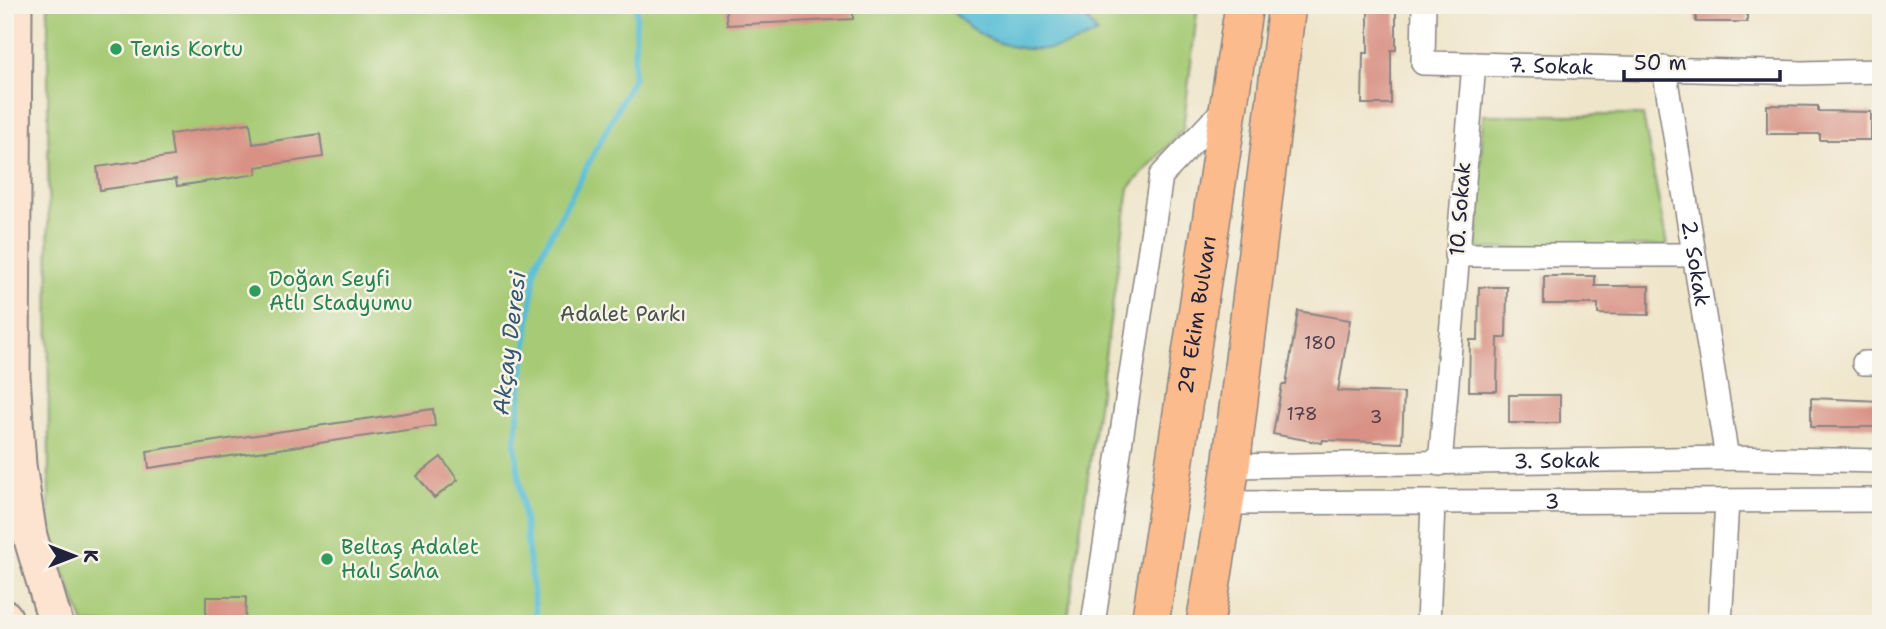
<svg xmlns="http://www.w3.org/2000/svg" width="1886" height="629" font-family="'Shantell Sans',sans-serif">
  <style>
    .green { fill: #a6ca74; stroke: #647658; stroke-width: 2 }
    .water { fill: #57bdd5; stroke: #3c7088; stroke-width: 2 }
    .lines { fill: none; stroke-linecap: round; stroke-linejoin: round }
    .stream { stroke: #57bdd5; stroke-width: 6 }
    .building { fill: #d89184 }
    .street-casing { stroke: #888482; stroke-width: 26 }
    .secondary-casing { stroke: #888482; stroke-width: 37 }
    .primary-casing { stroke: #888482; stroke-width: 40 }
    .street { stroke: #fff; stroke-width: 23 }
    .secondary { stroke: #fde4d1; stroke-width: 33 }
    .primary { stroke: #fbbb8c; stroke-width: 37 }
    .leisure-dot { fill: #2e9e5b; stroke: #f7f3e8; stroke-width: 2.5 }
    .labels { text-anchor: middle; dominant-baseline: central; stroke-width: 5; stroke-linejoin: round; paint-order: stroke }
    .number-label { font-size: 18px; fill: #503e4d }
    .leisure-label { font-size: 21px; fill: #27864d; stroke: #f7f3e8; text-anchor: start }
    .street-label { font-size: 21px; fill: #22223b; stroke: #f7f3e8 }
    .park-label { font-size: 21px; fill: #4a544c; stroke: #f7f3e8 }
    .water-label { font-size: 23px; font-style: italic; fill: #355871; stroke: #f7f3e8 }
  </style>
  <rect width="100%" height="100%" fill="#f7f3e8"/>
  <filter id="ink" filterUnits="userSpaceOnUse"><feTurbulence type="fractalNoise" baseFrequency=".0143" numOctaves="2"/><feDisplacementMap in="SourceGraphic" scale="14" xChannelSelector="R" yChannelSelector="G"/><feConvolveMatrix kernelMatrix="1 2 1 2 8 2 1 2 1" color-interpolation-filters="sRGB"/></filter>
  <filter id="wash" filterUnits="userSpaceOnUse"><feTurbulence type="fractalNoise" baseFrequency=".00686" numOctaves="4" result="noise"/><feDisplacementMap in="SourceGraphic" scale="28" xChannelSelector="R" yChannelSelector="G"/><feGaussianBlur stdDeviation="1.57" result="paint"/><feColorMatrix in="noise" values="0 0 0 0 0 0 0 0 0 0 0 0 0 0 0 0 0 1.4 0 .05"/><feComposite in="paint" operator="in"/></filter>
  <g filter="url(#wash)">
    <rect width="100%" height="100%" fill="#efe5ca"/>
    <!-- green -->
    <g class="green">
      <polygon points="48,5 1198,5 1183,129 1129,188 1067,624 84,624 49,534"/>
      <polygon points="1483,115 1643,115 1667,246 1477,249"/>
    </g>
    <!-- water -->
    <path class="water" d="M947,5H1015L1042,9L1077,5L1097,33C1045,62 985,52 947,5Z"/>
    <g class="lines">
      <!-- stream -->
      <polyline class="stream" points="537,624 515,443 536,263 633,79 637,5"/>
    </g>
    <g id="blocks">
      <!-- building -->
      <g class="building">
        <polygon points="725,5 853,5 853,19 727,25"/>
        <polygon points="1368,5 1396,5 1396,50 1391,50 1391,104 1362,104 1363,53 1368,53"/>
        <rect x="1696" y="5" width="51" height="17"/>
        <polygon points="1767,105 1818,106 1818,111 1871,112 1871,140 1820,140 1820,134 1767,134"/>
        <polygon points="250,123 253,144 320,134 323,157 256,167 257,174 177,186 176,179 100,190 97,167 173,156 170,134"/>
        <polygon points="1544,276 1595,276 1595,286 1649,286 1649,315 1598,314 1598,304 1544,304"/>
        <polygon points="1479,287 1507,287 1506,338 1498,338 1497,391 1469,391 1470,340 1478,340"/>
        <polygon points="1298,311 1350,320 1338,391 1404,393 1402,443 1323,440 1322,443 1273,434 1282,385 1286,385"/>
        <rect x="1509" y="395" width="51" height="28"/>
        <polygon points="1811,398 1881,401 1881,427 1811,427"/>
        <polygon points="433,409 435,426 149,468 147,451"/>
        <polygon points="441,457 458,480 434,498 417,476"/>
        <polygon points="206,597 246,597 245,624 206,624"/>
      </g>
    </g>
  </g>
  <g filter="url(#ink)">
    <use href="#blocks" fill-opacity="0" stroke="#888482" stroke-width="2"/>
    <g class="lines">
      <defs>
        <g id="street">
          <polyline points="1424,5 1423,63 1474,64 1440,464"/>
          <path id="s1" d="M1474,64L1802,73L1881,71"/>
          <path id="s2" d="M1664,68L1727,458"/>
          <polyline points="1456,255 1694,255"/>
          <polyline points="1864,363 1881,363"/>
          <path id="s3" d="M1231,466L1727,458L1881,461"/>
          <path id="s4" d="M1225,503L1881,500"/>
          <polyline points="1093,624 1161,176 1227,106"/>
          <polyline points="1428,624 1433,504"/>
          <polyline points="1720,624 1727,501"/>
        </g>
        <g id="secondary">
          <polyline points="15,5 13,376 19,465 30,536 56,624"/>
          <polyline points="5,617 7,624"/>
        </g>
        <g id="primary">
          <path id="s5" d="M1150,624L1244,5"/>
          <polyline points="1205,624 1231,466 1287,5"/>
        </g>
      </defs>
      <!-- street casing -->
      <use href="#street" class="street-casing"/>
      <!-- secondary casing -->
      <use href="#secondary" class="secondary-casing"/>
      <!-- primary casing -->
      <use href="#primary" class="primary-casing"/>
      <!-- street -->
      <use href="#street" class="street"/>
      <!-- secondary -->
      <use href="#secondary" class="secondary"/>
      <!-- primary -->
      <use href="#primary" class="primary"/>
    </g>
  </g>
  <!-- markers -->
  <g class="leisure-dot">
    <circle cx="116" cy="49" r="7"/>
    <circle cx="255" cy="291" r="7"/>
    <circle cx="327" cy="559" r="7"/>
  </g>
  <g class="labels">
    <!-- number labels -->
    <g class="number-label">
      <text x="1320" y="343">180</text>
      <text x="1302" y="414">178</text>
      <text x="1376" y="417">3</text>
    </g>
    <!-- leisure labels -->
    <g class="leisure-label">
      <text x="130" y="49">Tenis Kortu</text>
      <text x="269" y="279">Doğan Seyfi<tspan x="269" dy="24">Atlı Stadyumu</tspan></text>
      <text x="341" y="547">Beltaş Adalet<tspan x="341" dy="24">Halı Saha</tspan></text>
    </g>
    <!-- street labels -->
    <g class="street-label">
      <text stroke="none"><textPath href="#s1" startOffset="77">7. Sokak</textPath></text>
      <text transform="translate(1460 209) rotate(-86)">10. Sokak</text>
      <text stroke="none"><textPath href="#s2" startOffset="198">2. Sokak</textPath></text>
      <text stroke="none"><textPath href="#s5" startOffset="313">29 Ekim Bulvarı</textPath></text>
      <text stroke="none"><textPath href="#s3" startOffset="326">3. Sokak</textPath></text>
      <text stroke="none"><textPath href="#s4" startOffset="327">3</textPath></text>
    </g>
    <!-- park labels -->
    <g class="park-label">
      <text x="623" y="314">Adalet Parkı</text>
    </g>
    <!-- water labels -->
    <g class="water-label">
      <text transform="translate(509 343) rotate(-83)">Akçay Deresi</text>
    </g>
  </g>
  <!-- margin -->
  <rect width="1886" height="629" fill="none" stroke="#f7f3e8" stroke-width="28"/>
  <!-- north arrow -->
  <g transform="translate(74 556) rotate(90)" stroke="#f7f3e8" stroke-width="5" paint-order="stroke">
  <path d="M0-5L12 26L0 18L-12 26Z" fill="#22223b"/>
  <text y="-10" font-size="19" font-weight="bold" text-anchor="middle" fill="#22223b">K</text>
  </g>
  <!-- scale -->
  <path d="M1624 70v10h156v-10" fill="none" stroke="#22223b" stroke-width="3.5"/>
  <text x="1634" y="70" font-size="21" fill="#22223b" stroke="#f7f3e8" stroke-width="5" paint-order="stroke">50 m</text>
</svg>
